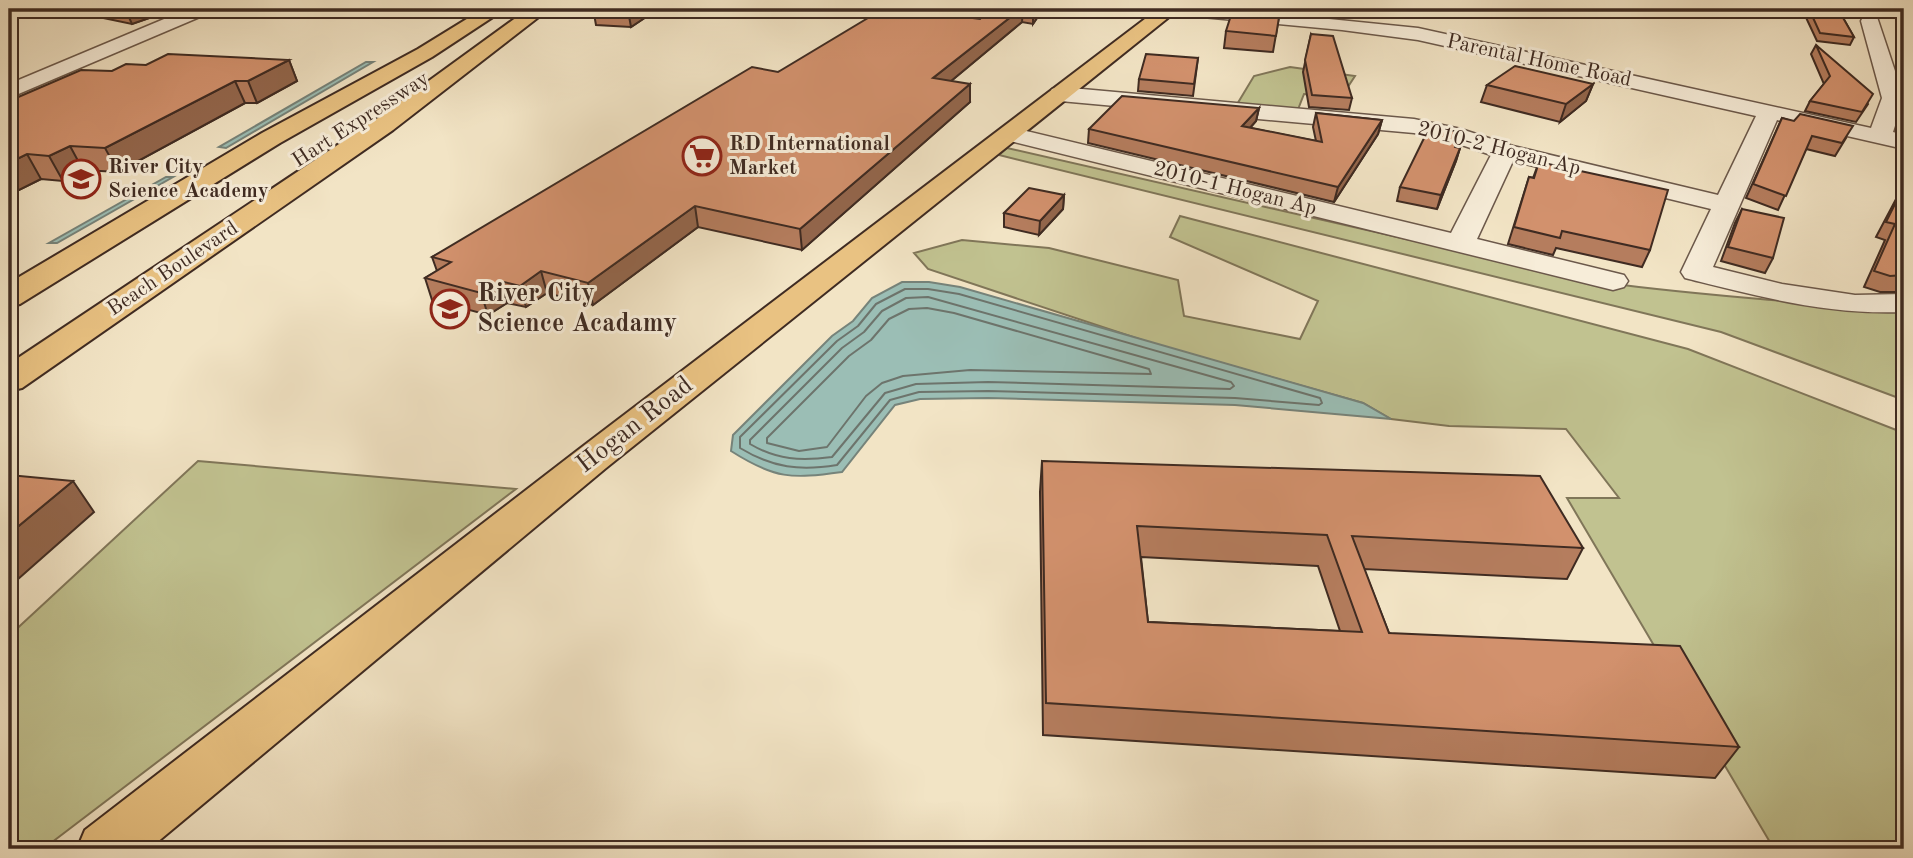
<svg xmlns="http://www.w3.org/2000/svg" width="1913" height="858" font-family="'Old Standard TT',serif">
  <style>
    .green { fill: #c1c290; stroke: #807659; stroke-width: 2 }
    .water { fill: #9bbeb5; stroke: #76837a; stroke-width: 2 }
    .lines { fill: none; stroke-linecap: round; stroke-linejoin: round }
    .shore { stroke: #6d746c; stroke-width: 2 }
    .minor-casing { stroke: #6c594b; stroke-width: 3 }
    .major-casing { stroke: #3f2b22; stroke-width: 4 }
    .highway-casing { stroke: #3f2b22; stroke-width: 4 }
    .minor { fill: #f7edd9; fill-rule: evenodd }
    .major { fill: #e9c282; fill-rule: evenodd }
    .highway { fill: #e9c282; fill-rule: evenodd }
    .wall { fill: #b57d5e; stroke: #3f2b22; stroke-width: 2; fill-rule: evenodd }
    .shaded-wall { fill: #93664c; stroke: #3f2b22; stroke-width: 2 }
    .building { fill: #d2916d; stroke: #3f2b22; stroke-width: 2; fill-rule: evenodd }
    .labels { text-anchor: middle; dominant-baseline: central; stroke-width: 6; stroke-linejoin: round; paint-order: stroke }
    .far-street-label { font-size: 21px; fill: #3f2b22; stroke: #f7edd9 }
    .far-poi-label { font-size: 21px; font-weight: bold; fill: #3f2b22; stroke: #f7edd9; text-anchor: start }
    .poi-label { font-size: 26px; font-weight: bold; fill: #3f2b22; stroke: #f7edd9; text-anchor: start }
    .street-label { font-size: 26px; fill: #3f2b22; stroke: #f7edd9 }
  </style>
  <rect width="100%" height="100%" fill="#f2e4c5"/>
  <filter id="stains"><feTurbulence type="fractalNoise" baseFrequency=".00286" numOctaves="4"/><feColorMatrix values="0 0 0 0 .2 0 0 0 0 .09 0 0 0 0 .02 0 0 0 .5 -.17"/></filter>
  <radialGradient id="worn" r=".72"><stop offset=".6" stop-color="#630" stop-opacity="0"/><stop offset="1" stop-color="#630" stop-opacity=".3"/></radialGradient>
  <!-- green -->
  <g class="green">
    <polygon points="1290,67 1355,76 1342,96 1304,94 1297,112 1236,106 1254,76"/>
    <path d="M1007,148L1586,280C1651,290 1716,295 1782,301C1823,305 1863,311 1904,311V400L1721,332L999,155Z"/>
    <polygon points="1180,216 1688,349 1904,433 1904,849 1774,849 1567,498 1619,498 1566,429 1449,426 1391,419 1363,403 1151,343 928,269 914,253 962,240 1049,248 1178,280 1184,316 1300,339 1318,301 1170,237"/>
    <polygon points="198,461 516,489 43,849 9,849 9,636"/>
  </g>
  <!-- water -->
  <g class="water">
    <polygon points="366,62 373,62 226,148 219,147"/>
    <polygon points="166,177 173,177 57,243 49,243"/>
    <path d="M902,282H929L960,287L1363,403L1391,419L1235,405L988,398L920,399L895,405L842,472C791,479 775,479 731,451L733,435L832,336L853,321L872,298Z"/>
  </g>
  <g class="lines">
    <!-- shore -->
    <g class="shore">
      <path d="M905,289H928L959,294L1320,398L1322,403L1319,405L1235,398L988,391L919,392L890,400L837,465C800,471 773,468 740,448V437L837,341L858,326L876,304Z"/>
      <path d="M928,297L1231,382L1234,386L1230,389L988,382L916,384L885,393L832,457C801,461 777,460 750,444V440L842,348L864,332L882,311L906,298Z"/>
      <polygon points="927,308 954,313 1149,369 1151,374 970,370 903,376 882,383 866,396 827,447 799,451 767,443 767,438 849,356 871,340 889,319 909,309"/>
    </g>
    <defs>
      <g id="minor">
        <polygon points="188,9 212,9 209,13 9,98 9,84"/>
        <path d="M1161,9H1230L1418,28L1871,128L1882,98L1861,21L1863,17H1877L1904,98L1893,132L1904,135V149L1777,120L1713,267L1782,284L1855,295L1904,294V312C1826,315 1761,297 1685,278L1681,272L1711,209L1513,161L1477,239L1624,275L1628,281L1624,287L1613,290L1002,139L998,134L1002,129L1010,127L1451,233L1491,155L1447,140L1414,133L1060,101L1052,99L1049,94L1052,89L1060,87L1414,119L1461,129L1513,146L1718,195L1756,116L1418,40L1342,30L1170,14Z"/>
      </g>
      <polygon id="major" points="1158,9 1179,9 606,468 149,849 77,849 85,830 578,450"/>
      <g id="highway">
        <polygon points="483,9 505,9 432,57 280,143 20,304 9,307 9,283 262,133 418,49"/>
        <polygon points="528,9 549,9 393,130 22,388 9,391 9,364 375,120"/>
      </g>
    </defs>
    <!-- minor casing -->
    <use href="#minor" class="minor-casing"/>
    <!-- major casing -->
    <use href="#major" class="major-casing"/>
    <!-- highway casing -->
    <use href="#highway" class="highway-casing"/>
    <!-- minor -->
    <use href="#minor" class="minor"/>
    <!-- major -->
    <use href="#major" class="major"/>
    <!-- highway -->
    <use href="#highway" class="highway"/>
  </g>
  <!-- wall -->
  <g class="wall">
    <polygon points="60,9 175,9 132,24"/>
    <polygon points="658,9 631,27 596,25 594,14"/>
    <polygon points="989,9 1043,9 1033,24 1022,22 951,81 970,102 802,250 698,227 593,305 547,293 526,307 507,303 488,315 432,300 425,278 437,271 432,257 778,72 980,19"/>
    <polygon points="1802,9 1838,9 1854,37 1850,45 1817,41"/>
    <polygon points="1894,9 1904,9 1904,25"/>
    <polygon points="1280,11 1273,52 1224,48 1226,31"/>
    <polygon points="1311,34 1352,98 1349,110 1309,107 1303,72"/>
    <polygon points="1816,45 1868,104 1856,122 1805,111 1810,101 1824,84 1811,54"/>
    <polygon points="1198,58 1193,96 1138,91 1139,79"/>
    <polygon points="289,60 297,81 257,103 245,103 118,172 83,170 63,181 41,179 9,195 9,101 112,71 146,65"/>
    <polygon points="1593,84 1586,101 1560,122 1481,102 1487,85"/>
    <polygon points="1259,108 1256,121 1250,128 1316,141 1313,127 1316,113 1382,120 1378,134 1334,202 1088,143 1089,129"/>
    <polygon points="1782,118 1846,138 1835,156 1806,149 1778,210 1746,198"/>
    <polygon points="1455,147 1460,148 1456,161 1437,209 1397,201 1400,187"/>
    <polygon points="1539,162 1650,250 1642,267 1556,248 1553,255 1508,244 1529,177 1533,178"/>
    <polygon points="1904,162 1904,172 1899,171"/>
    <polygon points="1904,184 1904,292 1880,292 1864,287 1885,240 1876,237"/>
    <polygon points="1064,195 1063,209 1039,235 1004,227 1004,213"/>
    <polygon points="1742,209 1773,258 1765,273 1721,261 1735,223"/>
    <path d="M1042,461L1583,548L1567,579L1364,569L1389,633L1739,747L1715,778L1043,735L1040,492ZM1141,557L1318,566L1340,631L1148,622Z"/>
  </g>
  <!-- shaded-wall -->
  <g class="shaded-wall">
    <polygon points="140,9 175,9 132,24 127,13"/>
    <polygon points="640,9 658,9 631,27 629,16"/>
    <polygon points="1021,9 1023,9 1022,22 933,96 933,78"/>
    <polygon points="1033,9 1043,9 1033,24"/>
    <polygon points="289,60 297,81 257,103 248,81"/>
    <polygon points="235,81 245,103 118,172 105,148"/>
    <polygon points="970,84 970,102 802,250 800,229"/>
    <polygon points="1593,84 1586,101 1560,122 1566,104"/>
    <polygon points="1259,108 1256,121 1239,140 1242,126"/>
    <polygon points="1382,120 1378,134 1334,202 1338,187"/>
    <polygon points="70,146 83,170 63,181 49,156"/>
    <polygon points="1460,148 1456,161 1437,209 1441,195"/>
    <polygon points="27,154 41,179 9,195 9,163"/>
    <polygon points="1064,195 1063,209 1039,235 1040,221"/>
    <polygon points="695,206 698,227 593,305 588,283"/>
    <polygon points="541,271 547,293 526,307 520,286"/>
    <polygon points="500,281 507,303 488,315 481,293"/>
    <polygon points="73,481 94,512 9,587 9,534"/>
  </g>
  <!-- building -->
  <g class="building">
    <polygon points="105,9 140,9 127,13"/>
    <polygon points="601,9 640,9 629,16 594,14"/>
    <polygon points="883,9 902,9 980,19 989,9 1021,9 933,78 970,84 800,229 695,206 588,283 541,271 520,286 500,281 481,293 425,278 451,262 432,257 752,67 778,72"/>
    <polygon points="1233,9 1253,9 1280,11 1276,36 1226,31"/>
    <polygon points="1809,9 1838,9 1854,37 1820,33"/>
    <polygon points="1311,34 1333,36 1352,98 1312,95 1305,60"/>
    <polygon points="1816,45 1873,94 1862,112 1810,101 1830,76"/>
    <polygon points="168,54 289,60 248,81 235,81 105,148 70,146 49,156 27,154 9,163 9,101 81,70 112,71 126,64 146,65"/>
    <polygon points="1146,54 1198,58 1194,84 1139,79"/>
    <polygon points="1515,66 1593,84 1566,104 1487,85"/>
    <polygon points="1122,96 1259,108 1242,126 1322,142 1316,113 1382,120 1338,187 1089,129"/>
    <polygon points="1800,114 1853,126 1842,143 1812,136 1786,196 1753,184 1782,118 1794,121"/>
    <polygon points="1430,126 1458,132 1455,147 1460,148 1441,195 1400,187"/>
    <polygon points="1539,162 1668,190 1650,250 1562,231 1560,238 1514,227 1529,177 1534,178"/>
    <polygon points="1904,186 1904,275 1890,276 1874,271 1895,224 1886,222"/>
    <polygon points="1029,188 1064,195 1040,221 1004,213"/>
    <polygon points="1742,209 1784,218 1773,258 1728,247"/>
    <path d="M1042,461L1540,476L1583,548L1352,536L1389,633L1680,646L1739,747L1046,703ZM1137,526L1327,535L1362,632L1148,622Z"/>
    <polygon points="9,475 73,481 9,534"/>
  </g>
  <!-- icons -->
  <defs>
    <symbol id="supermarket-ring" viewBox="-11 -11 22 22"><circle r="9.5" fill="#f7edd9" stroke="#8f2418" stroke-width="1.5"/><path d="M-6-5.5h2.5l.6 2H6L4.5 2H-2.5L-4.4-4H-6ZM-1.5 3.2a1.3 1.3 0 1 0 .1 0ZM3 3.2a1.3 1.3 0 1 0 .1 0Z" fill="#8f2418"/></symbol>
    <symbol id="school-ring" viewBox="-11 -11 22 22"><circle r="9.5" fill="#f7edd9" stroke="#8f2418" stroke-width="1.5"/><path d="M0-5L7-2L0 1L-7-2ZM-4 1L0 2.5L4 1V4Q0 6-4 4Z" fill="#8f2418"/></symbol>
  </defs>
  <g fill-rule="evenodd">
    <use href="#supermarket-ring" x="680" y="134" width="44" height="44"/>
    <use href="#school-ring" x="59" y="157" width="44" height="44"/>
    <use href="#school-ring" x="428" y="287" width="44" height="44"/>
  </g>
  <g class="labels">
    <!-- far-street labels -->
    <g class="far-street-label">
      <text transform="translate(1539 61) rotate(12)">Parental Home Road</text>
      <text transform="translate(361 120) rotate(-33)">Hart Expressway</text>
      <text transform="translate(1499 149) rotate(14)">2010-2 Hogan Ap</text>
      <text transform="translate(1235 189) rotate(14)">2010-1 Hogan Ap</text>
      <text transform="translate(173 269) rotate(-34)">Beach Boulevard</text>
    </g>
    <!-- far-poi labels -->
    <g class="far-poi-label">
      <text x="729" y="144">RD International<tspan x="729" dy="24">Market</tspan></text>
      <text x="108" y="167">River City<tspan x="108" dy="24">Science Academy</tspan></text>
    </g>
    <!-- poi labels -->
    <g class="poi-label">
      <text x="477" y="294">River City<tspan x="477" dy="30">Science Acadamy</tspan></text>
    </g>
    <!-- street labels -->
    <g class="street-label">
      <text transform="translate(635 425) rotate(-38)">Hogan Road</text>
    </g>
  </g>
  <!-- margin -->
  <rect width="1913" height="858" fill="none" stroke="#f2e4c5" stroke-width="35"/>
  <rect x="10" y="10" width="1892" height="837" fill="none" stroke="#3f2b22" stroke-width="3.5"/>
  <rect x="18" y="18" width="1878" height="823" fill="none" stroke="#3f2b22" stroke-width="2"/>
  <rect width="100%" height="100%" filter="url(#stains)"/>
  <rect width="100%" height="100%" fill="url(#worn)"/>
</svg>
